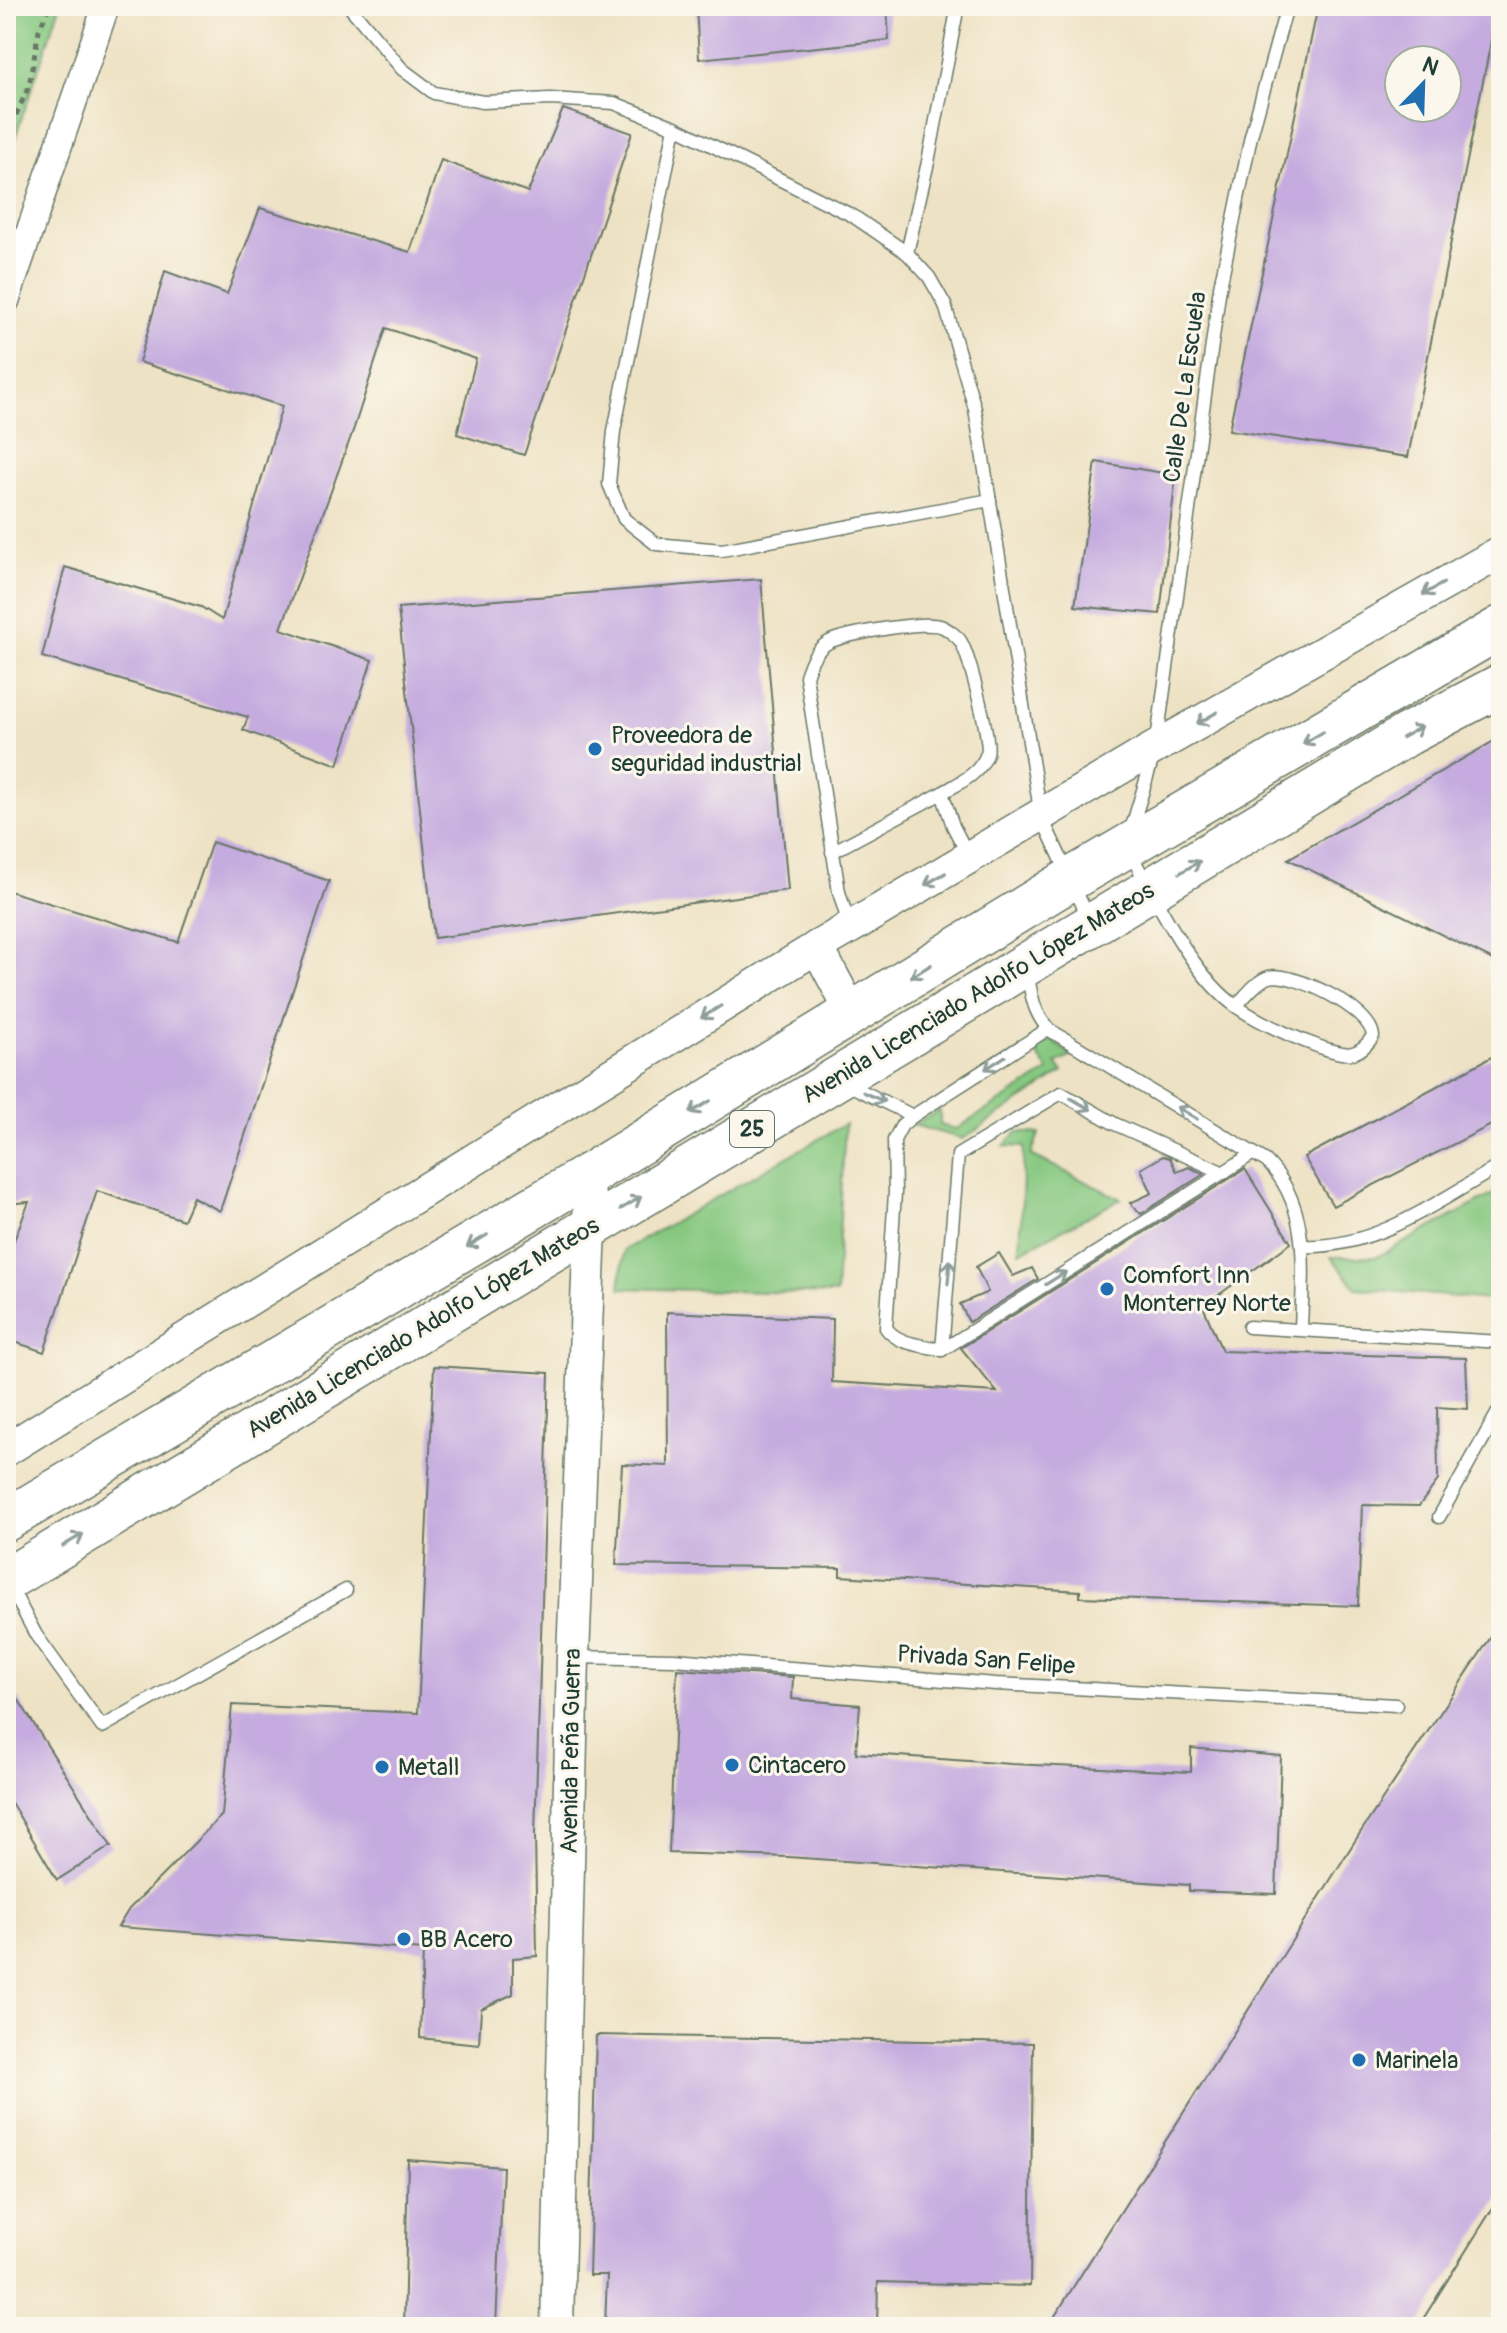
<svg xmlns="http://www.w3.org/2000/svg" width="1507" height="2333" font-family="Pangolin,sans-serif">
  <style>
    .green { fill: #86c880; stroke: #52825a; stroke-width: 2 }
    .building { fill: #c5abdf; fill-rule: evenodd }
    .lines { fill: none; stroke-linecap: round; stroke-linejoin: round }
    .service-casing { stroke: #677766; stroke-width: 15 }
    .minor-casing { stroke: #677766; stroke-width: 29 }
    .tertiary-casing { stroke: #677766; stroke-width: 35 }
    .primary-casing { stroke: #677766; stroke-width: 45 }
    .path { stroke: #677766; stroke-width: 5; stroke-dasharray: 6 6; stroke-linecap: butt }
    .service { stroke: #fff; stroke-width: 12 }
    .minor { stroke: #fff; stroke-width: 26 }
    .tertiary { stroke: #fff; stroke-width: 32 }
    .primary { stroke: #fff; stroke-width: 42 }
    .oneway { stroke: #8f9e9a }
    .poi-dot { fill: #1f6fb2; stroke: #fbf7ec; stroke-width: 3 }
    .labels { text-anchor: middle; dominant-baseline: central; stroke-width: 6; stroke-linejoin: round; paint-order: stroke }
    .shield { fill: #fbf7ec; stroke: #61756b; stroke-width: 2 }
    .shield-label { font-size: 22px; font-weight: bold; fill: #1f3d34 }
    .street-label { font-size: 24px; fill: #1f3d34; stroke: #fbf7ec }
    .poi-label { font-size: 24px; fill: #1f3d34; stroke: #fbf7ec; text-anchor: start }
  </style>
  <rect width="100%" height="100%" fill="#fbf7ec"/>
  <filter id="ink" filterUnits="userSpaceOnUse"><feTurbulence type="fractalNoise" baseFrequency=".0125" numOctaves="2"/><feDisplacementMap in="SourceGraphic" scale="16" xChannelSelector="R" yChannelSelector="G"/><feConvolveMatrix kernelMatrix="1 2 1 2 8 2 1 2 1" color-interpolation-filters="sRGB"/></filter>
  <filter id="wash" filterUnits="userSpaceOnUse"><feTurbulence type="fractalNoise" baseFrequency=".006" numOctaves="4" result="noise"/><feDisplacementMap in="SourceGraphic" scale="32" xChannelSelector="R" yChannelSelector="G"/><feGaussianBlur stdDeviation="1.8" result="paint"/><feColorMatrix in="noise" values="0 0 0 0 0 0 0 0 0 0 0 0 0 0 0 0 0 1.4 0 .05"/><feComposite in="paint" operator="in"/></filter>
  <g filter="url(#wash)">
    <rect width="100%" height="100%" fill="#eee2c4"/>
    <!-- green -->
    <g class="green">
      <polygon points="6,6 60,6 6,164"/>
      <polygon points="1051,1040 1072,1056 1056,1064 1063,1072 963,1139 913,1125 940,1110 940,1125 956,1129 1049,1071 1033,1049"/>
      <polygon points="845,1124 836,1294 620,1288 624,1250"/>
      <polygon points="1017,1132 1039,1134 1031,1155 1121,1199 1020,1252 1024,1147 1004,1146"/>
      <polygon points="1501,1190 1501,1301 1356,1288 1331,1257 1377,1257"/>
    </g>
    <g id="blocks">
      <!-- building -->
      <g class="building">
        <polygon points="696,6 887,6 889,40 699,59"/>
        <path d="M1318,6H1498L1408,457L1229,430ZM1399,60H1447V108H1399Z"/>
        <polygon points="563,109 632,133 524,455 457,434 476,359 386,328 354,428 281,629 372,660 338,765 243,730 248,717 42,657 65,567 201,607 222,620 282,406 139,362 165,271 227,294 260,208 410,252 441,160 528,192"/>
        <polygon points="1096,462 1176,475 1160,614 1075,606"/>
        <polygon points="761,579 788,890 434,938 398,608"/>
        <polygon points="1501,737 1501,964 1288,859"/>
        <polygon points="212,842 329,881 220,1211 193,1197 183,1220 97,1191 44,1352 6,1339 6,1261 29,1202 6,1204 6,890 178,942"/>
        <polygon points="1501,1052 1501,1120 1333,1206 1304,1157"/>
        <polygon points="1163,1156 1170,1158 1177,1172 1189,1167 1204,1174 1141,1214 1130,1203 1152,1193 1141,1169"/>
        <polygon points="1245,1169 1291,1243 1203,1306 1222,1351 1466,1358 1468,1409 1437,1407 1438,1480 1419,1506 1362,1505 1358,1606 1080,1597 1080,1591 840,1576 840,1568 616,1565 622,1464 668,1466 667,1312 833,1319 832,1382 997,1392 961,1348"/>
        <polygon points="999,1253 1013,1276 1032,1268 1038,1279 969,1322 960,1304 988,1292 976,1267"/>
        <polygon points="434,1366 549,1373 535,1834 537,1956 513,1958 513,1994 481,2009 479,2044 420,2038 423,1950 118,1927 129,1909 222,1815 232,1705 418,1713"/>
        <polygon points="1501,1622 1501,2195 1418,2327 1048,2327 1360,1833"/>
        <polygon points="677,1669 793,1677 792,1699 860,1705 856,1753 1011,1764 1191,1772 1191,1748 1281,1756 1276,1894 1189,1891 1189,1885 788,1857 669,1853"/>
        <polygon points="6,1680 111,1846 57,1880 6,1794"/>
        <polygon points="596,2035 1033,2043 1030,2286 878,2282 877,2327 605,2327 607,2275 589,2275"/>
        <polygon points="408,2160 503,2167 496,2327 404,2327"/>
      </g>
    </g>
  </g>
  <g filter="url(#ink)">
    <use href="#blocks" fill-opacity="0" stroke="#677766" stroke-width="2"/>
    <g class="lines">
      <defs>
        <g id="service">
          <polyline points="349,6 402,69 434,93 483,102 550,99 614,103 675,127 853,216 907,253 929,277 945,305 975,409 1041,816 1089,919"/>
          <polyline points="675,127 614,431 609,484 624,519 656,544 722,550 990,500"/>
          <polyline points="907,253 928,162 956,16"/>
          <polyline points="1131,830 1156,747 1220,287 1251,136 1287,6"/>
          <path d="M1129,851C1156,899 1192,976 1237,1007C1261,1023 1293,1037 1320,1047C1345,1055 1357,1060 1373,1036C1371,1009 1293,971 1269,977C1256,981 1245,997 1236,1006"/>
          <polyline points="832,852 942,793 953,826 968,855"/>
          <path d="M849,925L839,892L806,676C811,661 815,650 829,642C845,634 928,619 943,627C949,630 958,637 961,642C969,656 992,742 987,754C979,775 959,783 942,793"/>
          <path d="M1027,974C1033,998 1032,1009 1048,1029"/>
          <polyline points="845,1083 913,1116"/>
          <path d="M1254,1153L942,1350C923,1345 898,1345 886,1328L895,1193L894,1140L902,1125L913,1116L1048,1029L1266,1161C1311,1205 1303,1271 1301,1328"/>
          <path d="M1304,1246C1376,1249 1440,1200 1501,1165"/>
          <polyline points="1249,1327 1501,1342"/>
          <polyline points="942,1350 958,1155 1061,1093 1115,1124 1224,1173"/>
          <polyline points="1439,1517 1501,1407"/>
          <polyline points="10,1586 36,1635 102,1727 346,1590"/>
          <polyline points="573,1657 674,1659 996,1684 1396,1705"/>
        </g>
        <polyline id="minor" points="6,301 106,6"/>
        <g id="tertiary">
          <polyline points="817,947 852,1013"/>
          <polyline points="6,1450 817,947 1156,747 1501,552"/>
          <polyline points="557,2327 573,1657 590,1228 588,1175"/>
        </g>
        <g id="primary">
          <polyline points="6,1520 588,1175 1071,879 1501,627"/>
          <polyline points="6,1580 1408,734 1501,685"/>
        </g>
      </defs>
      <!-- service casing -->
      <use href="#service" class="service-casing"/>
      <!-- minor casing -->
      <use href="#minor" class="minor-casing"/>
      <!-- tertiary casing -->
      <use href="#tertiary" class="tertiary-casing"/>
      <!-- primary casing -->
      <use href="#primary" class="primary-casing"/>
      <!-- path -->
      <polyline class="path" points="6,137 29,86 39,30 49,6"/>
      <!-- service -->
      <use href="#service" class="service"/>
      <!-- minor -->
      <use href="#minor" class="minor"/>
      <!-- tertiary -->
      <use href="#tertiary" class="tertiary"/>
      <!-- primary -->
      <use href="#primary" class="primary"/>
    </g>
    <!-- one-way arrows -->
    <defs><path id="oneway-shaft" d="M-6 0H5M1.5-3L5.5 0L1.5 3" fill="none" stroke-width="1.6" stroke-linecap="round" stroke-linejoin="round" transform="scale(2)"/></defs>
    <g class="oneway">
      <use href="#oneway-shaft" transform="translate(1433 589) rotate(151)"/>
      <use href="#oneway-shaft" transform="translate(1207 718) rotate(150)"/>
      <use href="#oneway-shaft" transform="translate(1412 732) rotate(-29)"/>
      <use href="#oneway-shaft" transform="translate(1313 738) rotate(150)"/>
      <use href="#oneway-shaft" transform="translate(1190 867) rotate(-31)"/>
      <use href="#oneway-shaft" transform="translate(935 879) rotate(150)"/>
      <use href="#oneway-shaft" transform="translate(921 971) rotate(148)"/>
      <use href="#oneway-shaft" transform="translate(711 1012) rotate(148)"/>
      <use href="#oneway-shaft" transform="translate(995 1063) rotate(147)"/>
      <use href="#oneway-shaft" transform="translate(874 1097) rotate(24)"/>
      <use href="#oneway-shaft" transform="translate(1081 1104) rotate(30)"/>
      <use href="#oneway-shaft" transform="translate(700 1107) rotate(149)"/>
      <use href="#oneway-shaft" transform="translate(1187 1113) rotate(-149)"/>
      <use href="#oneway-shaft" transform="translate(631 1203) rotate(-31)"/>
      <use href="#oneway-shaft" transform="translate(477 1241) rotate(149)"/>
      <use href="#oneway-shaft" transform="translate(949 1272) rotate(-85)"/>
      <use href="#oneway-shaft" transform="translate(1056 1278) rotate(-32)"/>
      <use href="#oneway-shaft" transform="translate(73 1540) rotate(-31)"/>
    </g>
  </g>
  <!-- markers -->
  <g class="poi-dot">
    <circle cx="595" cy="749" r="8"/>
    <circle cx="1107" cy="1289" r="8"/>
    <circle cx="732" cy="1765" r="8"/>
    <circle cx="382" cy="1767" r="8"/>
    <circle cx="404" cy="1939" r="8"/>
    <circle cx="1359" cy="2060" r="8"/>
  </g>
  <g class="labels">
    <!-- shield labels -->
    <rect class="shield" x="730" y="1111" width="44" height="36" rx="6"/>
    <g class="shield-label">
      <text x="752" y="1129">25</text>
    </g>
    <!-- street labels -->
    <g class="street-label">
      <text transform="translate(1185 387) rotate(-82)">Calle De La Escuela</text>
      <text transform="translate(978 993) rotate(-31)">Avenida Licenciado Adolfo López Mateos</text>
      <text transform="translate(423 1328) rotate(-31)">Avenida Licenciado Adolfo López Mateos</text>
      <text transform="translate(986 1660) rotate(4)">Privada San Felipe</text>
      <text transform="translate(571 1751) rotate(-89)">Avenida Peña Guerra</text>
    </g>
    <!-- poi labels -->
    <g class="poi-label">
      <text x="611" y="735">Proveedora de<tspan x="611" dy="28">seguridad industrial</tspan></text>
      <text x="1123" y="1275">Comfort Inn<tspan x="1123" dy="28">Monterrey Norte</tspan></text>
      <text x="748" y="1765">Cintacero</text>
      <text x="398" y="1767">Metall</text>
      <text x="420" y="1939">BB Acero</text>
      <text x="1375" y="2060">Marinela</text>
    </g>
  </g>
  <!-- margin -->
  <rect width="1507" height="2333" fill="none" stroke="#fbf7ec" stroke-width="32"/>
  <!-- north arrow -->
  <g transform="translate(1423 84) rotate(23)"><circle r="38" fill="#fbf7ec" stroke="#a3ada2" stroke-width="2"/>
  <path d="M0-6L14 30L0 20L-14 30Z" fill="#1f6fb2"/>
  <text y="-12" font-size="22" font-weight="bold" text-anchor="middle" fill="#1f3d34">N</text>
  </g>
</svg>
